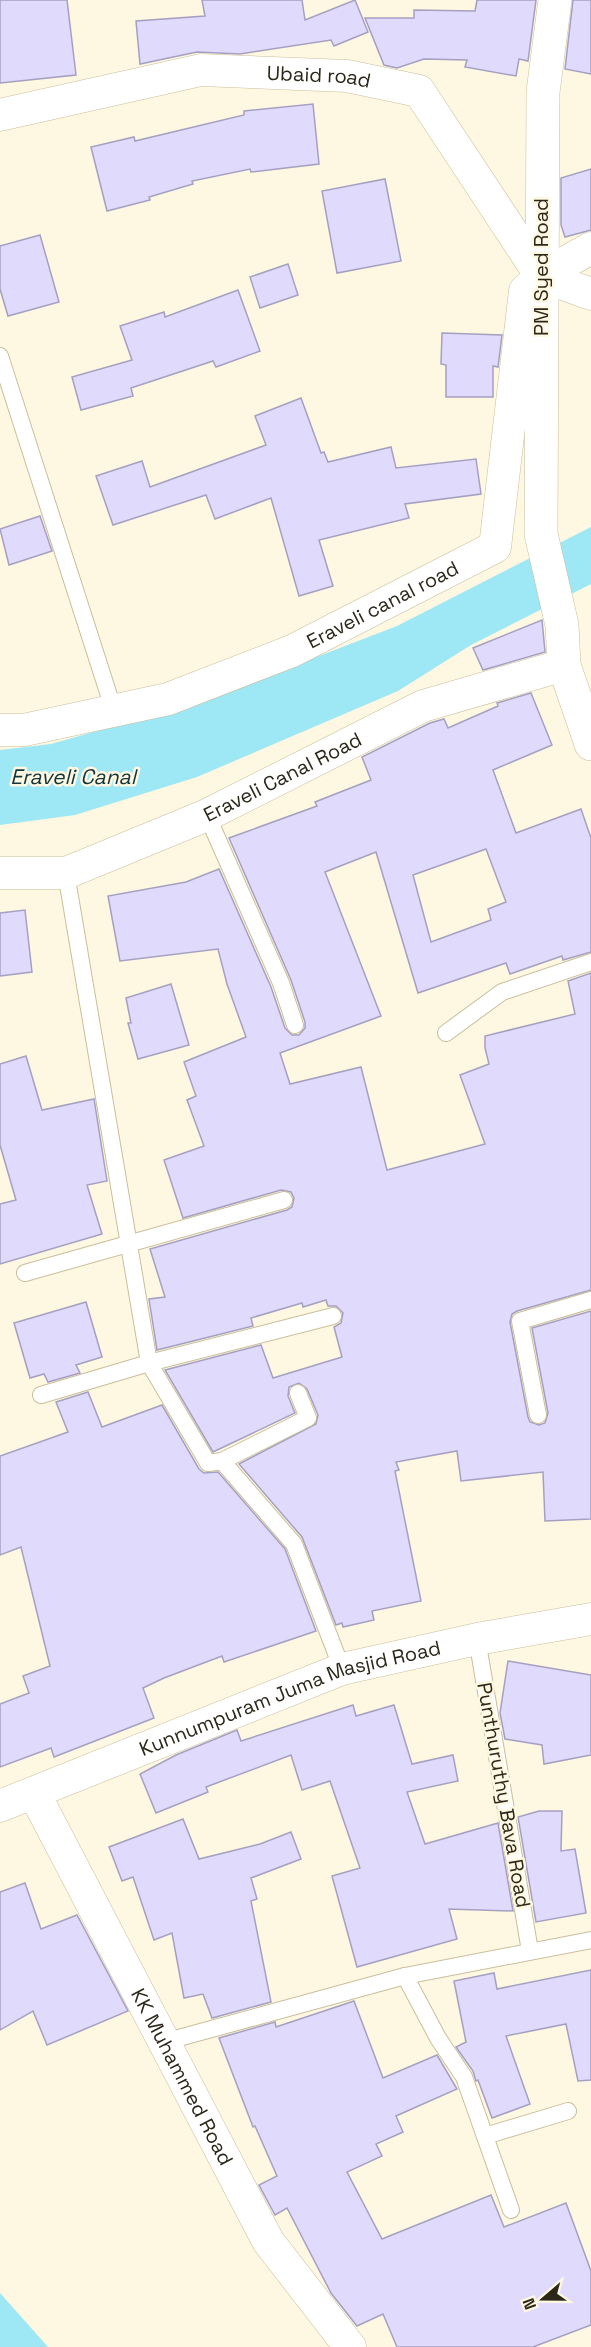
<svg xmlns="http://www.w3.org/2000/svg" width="591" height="2347" font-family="'Space Grotesk',sans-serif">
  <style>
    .water { fill: #9ee7f5 }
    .building { fill: #e0dbfc; stroke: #a5a0c2; stroke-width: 1.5; fill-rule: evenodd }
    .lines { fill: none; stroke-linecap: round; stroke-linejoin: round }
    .lane-casing { stroke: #cabe9b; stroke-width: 18 }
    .street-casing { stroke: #cabe9b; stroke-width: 33 }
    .secondary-casing { stroke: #cabe9b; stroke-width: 34 }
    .lane { stroke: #fff; stroke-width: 16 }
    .street { stroke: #fff; stroke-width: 32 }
    .secondary { stroke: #fff; stroke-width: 33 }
    .labels { text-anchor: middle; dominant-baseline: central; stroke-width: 5; stroke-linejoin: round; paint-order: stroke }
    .street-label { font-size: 20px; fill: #2b2719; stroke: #fef7e1 }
    .water-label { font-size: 21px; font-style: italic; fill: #11353b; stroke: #fef7e1 }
  </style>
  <rect width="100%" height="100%" fill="#fef7e1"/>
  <!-- water -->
  <g class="water">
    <polygon points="591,527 591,584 471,645 398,691 197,777 75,815 0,825 0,750 51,744 199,702 397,626"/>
    <polygon points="0,2293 48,2347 0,2347"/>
  </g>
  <!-- building -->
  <g class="building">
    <polygon points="0,0 67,0 76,75 0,83"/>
    <polygon points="202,0 302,0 305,20 355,0 368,32 334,46 331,40 240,54 197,52 140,64 136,21 205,16"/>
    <polygon points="477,0 536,0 528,61 519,59 516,76 465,67 467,60 424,59 397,68 384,65 365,18 414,18 414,10 475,11"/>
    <polygon points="573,0 591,0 591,74 565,69"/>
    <polygon points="313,104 319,164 251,172 250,169 192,181 193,184 149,197 150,200 107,211 91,147 134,137 135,141 244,115 244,111"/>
    <polygon points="591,169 591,230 565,237 561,225 561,178"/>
    <polygon points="385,179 401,261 337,273 322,191"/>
    <polygon points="40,235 59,302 8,316 0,289 0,246"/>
    <polygon points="288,264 298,295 260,308 250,277"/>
    <polygon points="238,290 260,351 216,367 213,361 131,388 133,396 81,410 72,377 132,360 120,326 164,312 165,317"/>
    <polygon points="442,333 502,335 498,367 493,366 493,397 446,397 446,365 441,364"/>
    <polygon points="301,398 321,453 324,452 328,462 391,447 396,468 476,459 481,494 405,504 409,518 319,540 333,586 299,596 271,498 215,519 206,495 113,525 96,476 142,461 150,487 266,445 255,416"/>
    <polygon points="40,516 52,551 9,565 0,529"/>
    <polygon points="542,620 545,652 483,670 473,648"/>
    <path d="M531,693L552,745L493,770L516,833L581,809L591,838V952L563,960L562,956L510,974L506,963L418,993L376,852L325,872L381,1016L280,1053L290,1084L361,1067L387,1170L485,1144L460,1075L489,1064L485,1048V1036L575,1014L568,981L591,973V1290L517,1311L512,1314L510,1322L528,1417L530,1422L539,1425L545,1423L548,1413L532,1328L591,1311V1519L545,1521L543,1472L461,1481L457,1451L396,1462L399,1470L395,1471L421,1601L372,1611L374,1620L343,1627L342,1623L336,1625L302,1537L239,1464L316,1424L318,1415L307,1389L299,1383L289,1387L288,1396L295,1413L213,1452L165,1370L261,1345L273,1378L342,1357L334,1327L341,1323L343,1313L336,1306H328L326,1300L303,1307L302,1303L251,1318L253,1326L157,1350L149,1299L165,1297L150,1249L287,1210L292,1207L294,1198L291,1192L281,1190L183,1218L164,1160L204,1146L187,1100L196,1096L184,1062L246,1037L227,984L218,949L120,961L108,896L186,882L219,869L271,987L285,1028L292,1035H299L305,1028V1022L291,980L229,838L317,806L315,802L371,780L362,757L430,723L444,719L448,728L498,706L497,703ZM486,849L506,902L488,909L491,920L431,942L413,875Z"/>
    <polygon points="25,910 32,972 0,976 0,913"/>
    <polygon points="171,984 189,1045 138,1059 128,1023 131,1023 126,998"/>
    <polygon points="26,1056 42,1110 94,1099 107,1181 87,1185 102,1234 0,1264 0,1204 16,1200 0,1145 0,1064"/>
    <polygon points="86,1302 102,1357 76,1365 80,1373 48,1382 44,1374 30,1378 14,1323"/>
    <polygon points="88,1392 102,1427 162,1405 199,1469 204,1473 218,1472 285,1549 316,1631 224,1662 222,1656 164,1678 143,1688 154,1718 54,1757 51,1748 0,1767 0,1704 29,1693 23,1676 50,1666 21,1547 0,1555 0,1456 68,1432 56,1402"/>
    <polygon points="508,1661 591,1675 591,1755 544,1764 542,1745 505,1739 500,1713"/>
    <polygon points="353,1705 356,1716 394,1705 412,1764 453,1755 458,1781 407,1792 425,1844 498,1823 513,1911 449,1909 457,1939 357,1967 332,1876 360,1868 330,1781 302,1790 291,1755 206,1787 208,1792 156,1813 140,1774 176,1755 237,1730 241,1741"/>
    <polygon points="539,1811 562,1811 561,1851 575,1849 586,1913 536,1922 518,1817"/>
    <polygon points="183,1819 199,1859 260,1844 291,1832 301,1859 251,1878 257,1899 251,1901 271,2002 212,2018 203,1994 184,1998 172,1933 154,1940 133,1877 122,1881 109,1847"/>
    <polygon points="25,1883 41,1929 77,1915 128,2011 47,2045 33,2011 0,2030 0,1892"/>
    <polygon points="591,1970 591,2080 578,2081 566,2024 506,2036 530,2104 492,2118 478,2080 476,2081 473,2071 456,2047 466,2042 454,1981 494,1973 497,1989"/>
    <polygon points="354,2001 383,2078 437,2055 457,2089 396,2116 403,2132 376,2144 382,2156 347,2172 382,2239 491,2195 504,2227 566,2203 591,2271 591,2325 533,2347 397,2347 383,2314 357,2326 331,2293 287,2208 275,2215 259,2185 277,2176 255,2126 253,2127 219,2038 275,2022 276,2027"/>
  </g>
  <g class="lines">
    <defs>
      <g id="lane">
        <polyline points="0,356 114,711"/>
        <polyline points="207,815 281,983 295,1025"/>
        <polyline points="66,873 149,1363 208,1463 222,1461 294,1544 342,1669"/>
        <polyline points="446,1033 502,992 591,962"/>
        <polyline points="25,1273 284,1200"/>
        <polyline points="41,1395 149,1363 333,1316"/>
        <polyline points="538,1415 520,1321 591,1300"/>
        <polyline points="222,1461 308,1418 298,1393"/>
        <polyline points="477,1639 530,1951"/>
        <polyline points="405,1976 438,2038 464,2077 511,2210"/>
        <polyline points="164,2042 405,1976 591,1940"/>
        <polyline points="485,2136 568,2111"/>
      </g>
      <g id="street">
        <path id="s1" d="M0,115L201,70L347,76L419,91L541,276"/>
        <polyline points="541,276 591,294"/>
        <path id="s2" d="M0,730H24L168,699L292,651L495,547L525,291L541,276L591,248"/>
        <path id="s3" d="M0,873H66L207,815L423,706L564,665"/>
        <path id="s4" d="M34,1793L268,2241L350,2347"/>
        <path id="s5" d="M0,1806L342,1669L477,1639L591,1619"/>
      </g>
      <polyline id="secondary" points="555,0 543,92 541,534 562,625 564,665 591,744"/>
    </defs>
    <!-- lane casing -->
    <use href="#lane" class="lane-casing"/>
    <!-- street casing -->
    <use href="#street" class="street-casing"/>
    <!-- secondary casing -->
    <use href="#secondary" class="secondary-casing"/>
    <!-- lane -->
    <use href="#lane" class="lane"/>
    <!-- street -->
    <use href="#street" class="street"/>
    <!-- secondary -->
    <use href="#secondary" class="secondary"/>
  </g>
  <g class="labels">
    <!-- street labels -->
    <g class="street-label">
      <text stroke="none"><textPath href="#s1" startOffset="324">Ubaid road</textPath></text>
      <text transform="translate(541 267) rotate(-90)">PM Syed Road</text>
      <text stroke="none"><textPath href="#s2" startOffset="406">Eraveli canal road</textPath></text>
      <text stroke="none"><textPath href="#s3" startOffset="303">Eraveli Canal Road</textPath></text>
      <text stroke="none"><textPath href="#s5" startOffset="310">Kunnumpuram Juma Masjid Road</textPath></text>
      <text transform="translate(504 1795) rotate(80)">Punthuruthy Bava Road</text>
      <text stroke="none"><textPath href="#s4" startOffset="320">KK Muhammed Road</textPath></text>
    </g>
    <!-- water labels -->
    <g class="water-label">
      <text x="73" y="776">Eraveli Canal</text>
    </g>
  </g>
  <!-- north arrow -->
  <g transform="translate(543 2299) rotate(250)" stroke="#fef7e1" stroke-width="4.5" paint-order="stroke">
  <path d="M0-4.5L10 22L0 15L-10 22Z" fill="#2b2719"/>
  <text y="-9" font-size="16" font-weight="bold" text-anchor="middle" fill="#2b2719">N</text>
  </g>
</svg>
